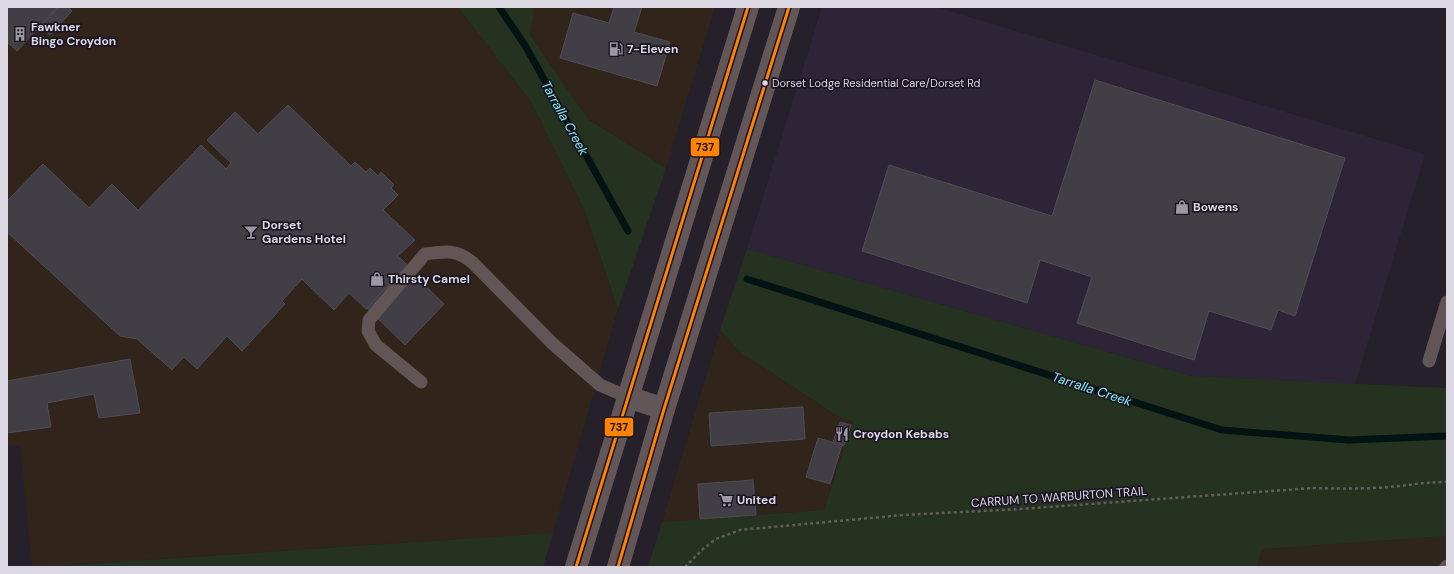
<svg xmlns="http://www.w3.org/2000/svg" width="1454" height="574" font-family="'DM Sans',sans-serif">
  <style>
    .commercial { fill: #31241a }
    .built { fill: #2e2438 }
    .education { fill: #2e261a }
    .green { fill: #24321f }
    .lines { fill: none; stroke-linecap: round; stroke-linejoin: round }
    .stream { stroke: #031213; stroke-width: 7 }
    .building { fill: #423e46; stroke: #4f4b54 }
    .path { stroke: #645c5e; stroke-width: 2.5; stroke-dasharray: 3 3; stroke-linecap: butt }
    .service { stroke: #615655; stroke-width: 13 }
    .primary { stroke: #635658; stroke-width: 22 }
    .bus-1-casing { stroke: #1b1423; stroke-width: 6 }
    .bus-1 { stroke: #ff8200; stroke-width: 3 }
    .bus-dot { fill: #dcd8e3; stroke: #1b1423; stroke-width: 1.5 }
    .labels { text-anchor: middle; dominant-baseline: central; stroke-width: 3.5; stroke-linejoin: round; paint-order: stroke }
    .bus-label { font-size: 11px; fill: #dcd8e3; stroke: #1b1423; text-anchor: start }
    .poi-label { font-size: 12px; font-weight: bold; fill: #dcd8e3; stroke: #1b1423; text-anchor: start }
    .street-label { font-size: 12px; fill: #dcd8e3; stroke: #1b1423 }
    .water-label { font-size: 13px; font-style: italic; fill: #81edec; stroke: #1b1423 }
    .line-badge { stroke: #1b1423; stroke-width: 1.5 }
    .pale-badge-label { font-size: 11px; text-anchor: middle; font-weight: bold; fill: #111 }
  </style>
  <rect width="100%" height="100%" fill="#25202a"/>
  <!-- commercial -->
  <g class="commercial">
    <polygon points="7,7 458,7 531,102 585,211 618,309 553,533 32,567 20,445 7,446"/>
    <polygon points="535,7 715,7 666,168 588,119 530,35"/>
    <polygon points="720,330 740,352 839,417 853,422 824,510 662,522"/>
  </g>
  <!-- built -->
  <polygon class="built" points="822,7 936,7 1425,154 1355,384 1192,376 747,249"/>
  <!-- education -->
  <polygon class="education" points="1447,536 1447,567 1257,567 1262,549"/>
  <!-- green -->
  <g class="green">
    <polygon points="458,7 535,7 530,35 588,119 666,168 618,309 585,211 531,102"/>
    <polygon points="747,249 1192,376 1447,388 1447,536 1262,549 1257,567 648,567 662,522 824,510 853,422 839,417 740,352 720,330"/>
    <polygon points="553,533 543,567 40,567"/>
  </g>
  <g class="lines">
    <!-- stream -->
    <g class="stream">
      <polyline points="499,7 526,47 628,231"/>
      <polyline points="747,279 1222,430 1349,440 1447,436"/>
    </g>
  </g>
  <!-- building -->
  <g class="building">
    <polygon points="7,7 58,7 17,51 7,42"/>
    <polygon points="58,7 68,7 72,11 50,35 40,26"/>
    <polygon points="614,7 642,7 634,32 670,42 657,86 560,58 573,13 609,23"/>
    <polygon points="1095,80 1345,158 1295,316 1278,310 1271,330 1209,311 1194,360 1077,323 1092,277 1040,260 1027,303 862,251 889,165 1052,216"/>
    <polygon points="288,105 351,166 355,162 366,172 370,168 378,176 381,172 394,185 391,188 398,195 383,210 415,240 398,256 407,265 366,309 349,293 334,310 302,279 282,301 285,304 242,351 227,336 197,369 184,357 172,370 137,339 120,336 7,232 7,201 43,164 89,208 112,184 138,210 201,145 226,169 231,163 207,140 235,112 258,134"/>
    <polygon points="406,267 444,304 405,345 367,308"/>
    <polygon points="130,359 140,413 99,418 94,394 47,403 51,427 7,433 7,381"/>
    <polygon points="803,407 805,439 711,446 709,413"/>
    <polygon points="840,422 851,425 844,446 833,442"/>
    <polygon points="818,438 842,445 830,484 806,477"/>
    <polygon points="753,480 756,515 700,519 698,484"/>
  </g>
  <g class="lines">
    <!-- path -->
    <path class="path" d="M685,567L703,549L716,539L740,530L903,515L1020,509L1313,488C1342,489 1372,489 1400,486C1416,484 1431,482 1447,482"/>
    <!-- service -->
    <g class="service">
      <polyline points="1429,361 1447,302"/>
      <path d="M421,382L376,345L368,331L369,320L425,254C445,251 457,249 473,263L552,343L600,385L628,397"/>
      <polyline points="1446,567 1447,566"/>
    </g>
    <!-- primary -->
    <g class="primary">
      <polyline points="628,397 664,409"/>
      <polyline points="576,567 748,7"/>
      <polyline points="618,567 664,409 789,7"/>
    </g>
    <defs>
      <g id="bus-1">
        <polyline points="576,567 748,7"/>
        <polyline points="618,567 664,409 789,7"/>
      </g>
    </defs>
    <!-- bus-1 casing -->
    <use href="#bus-1" class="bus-1-casing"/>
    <!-- bus-1 -->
    <use href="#bus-1" class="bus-1"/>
  </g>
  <!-- icons -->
  <defs>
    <symbol id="building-bare" viewBox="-9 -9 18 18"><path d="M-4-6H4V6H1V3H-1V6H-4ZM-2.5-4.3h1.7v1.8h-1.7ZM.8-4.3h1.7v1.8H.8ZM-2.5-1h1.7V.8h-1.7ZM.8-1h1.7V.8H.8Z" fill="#9c98a2" stroke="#1b1423" stroke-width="2.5" paint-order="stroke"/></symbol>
    <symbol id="fuel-bare" viewBox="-9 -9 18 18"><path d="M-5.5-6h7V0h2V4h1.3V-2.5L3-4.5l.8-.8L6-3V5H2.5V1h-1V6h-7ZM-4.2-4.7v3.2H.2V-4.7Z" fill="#9c98a2" stroke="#1b1423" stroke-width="2.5" paint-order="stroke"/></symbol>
    <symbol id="shop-bare" viewBox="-9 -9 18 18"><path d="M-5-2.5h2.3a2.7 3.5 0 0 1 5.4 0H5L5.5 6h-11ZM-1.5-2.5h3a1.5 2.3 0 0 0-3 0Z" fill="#9c98a2" stroke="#1b1423" stroke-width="2.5" paint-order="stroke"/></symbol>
    <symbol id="bar-bare" viewBox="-9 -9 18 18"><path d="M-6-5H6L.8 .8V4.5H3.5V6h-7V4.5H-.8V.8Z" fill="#9c98a2" stroke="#1b1423" stroke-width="2.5" paint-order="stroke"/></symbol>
    <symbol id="restaurant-bare" viewBox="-9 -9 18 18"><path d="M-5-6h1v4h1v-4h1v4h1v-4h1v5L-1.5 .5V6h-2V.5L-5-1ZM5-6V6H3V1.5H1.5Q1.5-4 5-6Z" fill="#9c98a2" stroke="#1b1423" stroke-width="2.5" paint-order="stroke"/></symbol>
    <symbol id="supermarket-bare" viewBox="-9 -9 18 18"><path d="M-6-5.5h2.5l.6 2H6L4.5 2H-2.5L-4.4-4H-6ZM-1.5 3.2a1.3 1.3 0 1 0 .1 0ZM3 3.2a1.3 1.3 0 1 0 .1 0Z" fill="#9c98a2" stroke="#1b1423" stroke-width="2.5" paint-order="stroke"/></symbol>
  </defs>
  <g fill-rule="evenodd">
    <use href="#building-bare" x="10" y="24" width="20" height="20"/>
    <use href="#fuel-bare" x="606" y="39" width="20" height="20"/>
    <use href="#shop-bare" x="1172" y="197" width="20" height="20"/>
    <use href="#bar-bare" x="241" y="222" width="20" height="20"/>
    <use href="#shop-bare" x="367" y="269" width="20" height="20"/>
    <use href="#restaurant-bare" x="832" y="424" width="20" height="20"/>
    <use href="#supermarket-bare" x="716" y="490" width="20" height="20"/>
  </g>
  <!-- markers -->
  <circle class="bus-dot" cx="765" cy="83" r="3.5"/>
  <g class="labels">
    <!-- bus labels -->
    <g class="bus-label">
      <text x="772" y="83">Dorset Lodge Residential Care/Dorset Rd</text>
    </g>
    <!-- poi labels -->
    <g class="poi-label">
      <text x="31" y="27">Fawkner<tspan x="31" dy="14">Bingo Croydon</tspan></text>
      <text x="627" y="49">7-Eleven</text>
      <text x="1193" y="207">Bowens</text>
      <text x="262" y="225">Dorset<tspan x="262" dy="14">Gardens Hotel</tspan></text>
      <text x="388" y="279">Thirsty Camel</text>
      <text x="853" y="434">Croydon Kebabs</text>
      <text x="737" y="500">United</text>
    </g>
    <!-- street labels -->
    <g class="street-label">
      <text transform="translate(1059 497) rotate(-4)">CARRUM TO WARBURTON TRAIL</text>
    </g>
    <!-- water labels -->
    <g class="water-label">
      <text transform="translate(565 118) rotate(61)">Tarralla Creek</text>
      <text transform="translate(1092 389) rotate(18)">Tarralla Creek</text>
    </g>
  </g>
  <g class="line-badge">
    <rect x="690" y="137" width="30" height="20" rx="4" fill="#ff8200"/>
    <rect x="604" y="417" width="30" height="20" rx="4" fill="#ff8200"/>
  </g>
  <g class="pale-badge-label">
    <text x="705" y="151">737</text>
    <text x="619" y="431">737</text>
  </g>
  <!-- border -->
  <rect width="1454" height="574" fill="none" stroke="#dcd8e3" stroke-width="16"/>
</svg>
